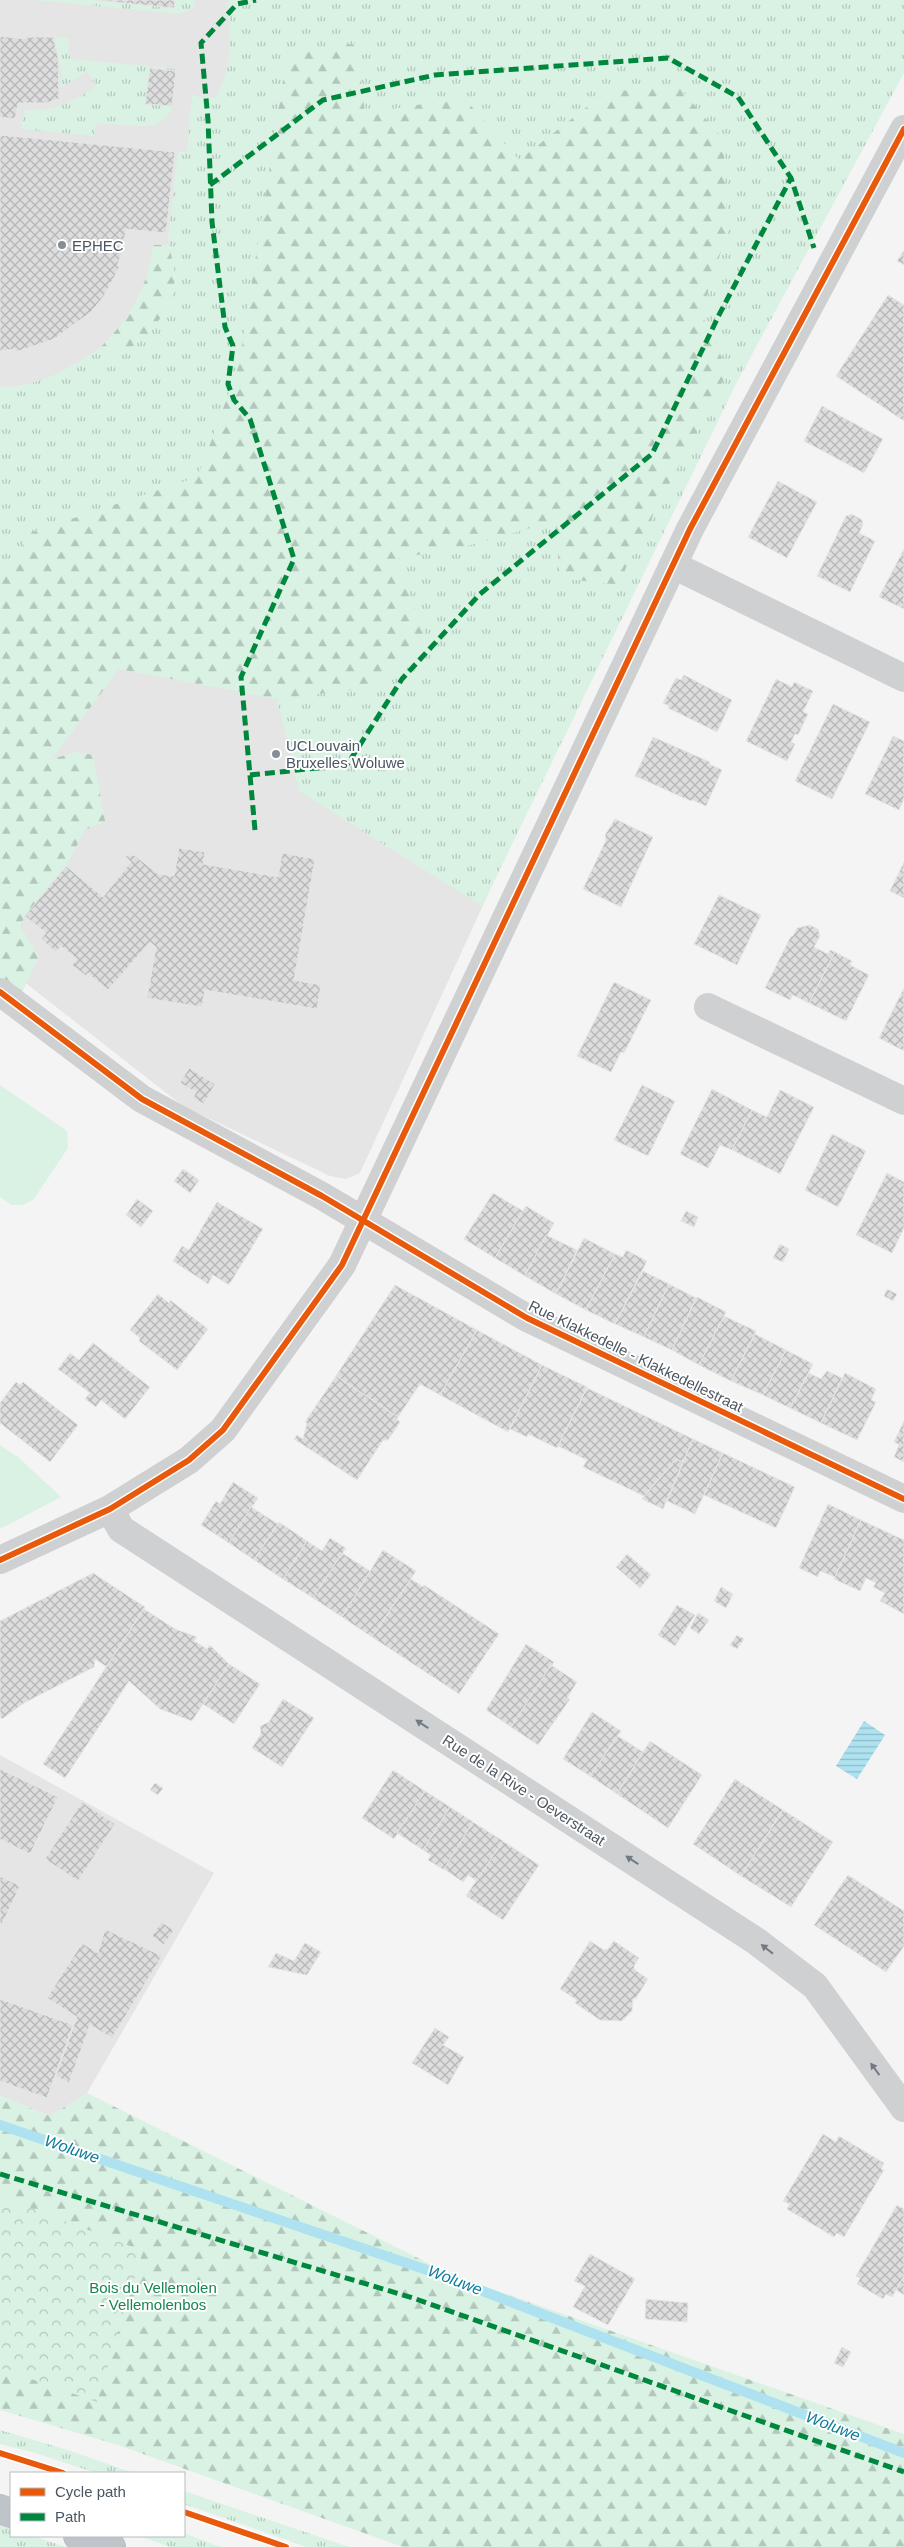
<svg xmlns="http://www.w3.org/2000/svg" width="904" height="2547" font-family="Helvetica,sans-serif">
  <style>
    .education { fill: #e6e5e6 }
    .grass { fill: url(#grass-tufts) }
    .forest { fill: url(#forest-firs) }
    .park { fill: url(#park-crowns) }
    .garden { fill: #d9f2e3 }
    .water { fill: url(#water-rules) }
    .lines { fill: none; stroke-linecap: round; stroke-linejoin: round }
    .stream { stroke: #aee2f0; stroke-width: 10 }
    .building { fill: url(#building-cross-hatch); stroke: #e5e6e7 }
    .highway-casing { stroke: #b9bec3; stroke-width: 30 }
    .street { stroke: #ced0d2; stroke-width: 28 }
    .highway { stroke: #bec4c9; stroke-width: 28 }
    .quiet { stroke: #00873e; stroke-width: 5; stroke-dasharray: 10 5; stroke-linecap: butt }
    .cycleway-casing { stroke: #fff; stroke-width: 9 }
    .cycleway { stroke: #e8590c; stroke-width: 6 }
    .oneway { fill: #727b83 }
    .poi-dot { fill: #868d94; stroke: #fff; stroke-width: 2 }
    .labels { text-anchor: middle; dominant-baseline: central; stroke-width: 4; stroke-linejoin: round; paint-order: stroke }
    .poi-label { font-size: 15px; fill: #4a5661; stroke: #fff; text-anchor: start }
    .street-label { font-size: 15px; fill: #4a5661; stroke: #fff }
    .park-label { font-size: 15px; fill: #17864f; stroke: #fff }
    .water-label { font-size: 16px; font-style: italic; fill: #0c7c9b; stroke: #fff }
  </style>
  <defs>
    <pattern id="grass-tufts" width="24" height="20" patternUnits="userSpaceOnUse" patternTransform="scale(1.25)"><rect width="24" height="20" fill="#d9f2e3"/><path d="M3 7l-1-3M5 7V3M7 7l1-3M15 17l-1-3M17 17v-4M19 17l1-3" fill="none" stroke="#b2c7bb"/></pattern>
    <pattern id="forest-firs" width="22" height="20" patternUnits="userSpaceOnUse" patternTransform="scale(1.25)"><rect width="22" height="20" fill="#d9f2e3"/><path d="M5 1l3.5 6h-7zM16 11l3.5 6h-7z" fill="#b2c7bb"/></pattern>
    <pattern id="park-crowns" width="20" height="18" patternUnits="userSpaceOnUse" patternTransform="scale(1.25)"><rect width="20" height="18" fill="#d9f2e3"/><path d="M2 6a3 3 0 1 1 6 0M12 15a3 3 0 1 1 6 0" fill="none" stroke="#b2c7bb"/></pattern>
    <pattern id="water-rules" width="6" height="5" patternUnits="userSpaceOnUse" patternTransform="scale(1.25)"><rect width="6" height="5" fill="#aee2f0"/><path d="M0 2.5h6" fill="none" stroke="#90bac6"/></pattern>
    <pattern id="building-cross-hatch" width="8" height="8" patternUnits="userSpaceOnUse" patternTransform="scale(1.25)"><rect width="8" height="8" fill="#ddddde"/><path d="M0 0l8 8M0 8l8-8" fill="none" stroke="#b5b6b7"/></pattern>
  </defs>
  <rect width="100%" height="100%" fill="#f4f4f4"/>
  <!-- education -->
  <g class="education">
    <polygon points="0,0 904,0 648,546 360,1173 346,1179 330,1176 183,1106 0,963"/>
    <polygon points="0,1755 214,1873 87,2093 50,2116 0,2096"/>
  </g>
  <!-- grass -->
  <g class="grass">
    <polygon points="35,0 94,0 174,8 175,0 195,0 193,9 180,14"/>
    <path d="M230,0H904V73L736,384L482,906L299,791L277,699L367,688L396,559L470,545L555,521L727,371L701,313L728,230L606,92L519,160L463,97L365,114L287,55L239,365L198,477L32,532L0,578V387C39,387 69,369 100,348L114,352L174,271L168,238L178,152H187L192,95L216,98C231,67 233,38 227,4Z"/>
    <path d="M55,36L69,39L68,54L72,59L177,69L176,71L150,68L145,103L172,106C163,138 122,122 99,124L95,127V136L21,129L24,110C52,112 73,103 96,86L87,72L60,88L62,76Z"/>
    <polygon points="0,2430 71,2451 133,2473 96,2473 32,2452 0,2444"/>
    <polygon points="184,2491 349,2547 307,2547 184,2504"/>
    <polygon points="0,2524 11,2528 11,2536 33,2536 66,2547 0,2547"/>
    <polygon points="184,2533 220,2547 170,2547 139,2536 184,2536"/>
  </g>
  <!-- forest -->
  <g class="forest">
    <polygon points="357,43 365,114 463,97 519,160 606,92 678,86 723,139 728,230 701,313 728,371 617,585 560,578 555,521 470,545 396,559 426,637 367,688 277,699 119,669 52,759 76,752 93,755 105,821 85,830 66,866 25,916 20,926 39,956 20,997 0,984 0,578 32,532 198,477 239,365 287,55"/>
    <path d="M153,245H169C172,259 177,278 173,292C166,315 142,350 115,352C111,352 105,349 100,348C129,319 149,286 153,245Z"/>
    <polygon points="87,2093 450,2274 904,2434 904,2547 403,2547 118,2445 0,2410 0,2096 50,2116"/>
  </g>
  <!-- park -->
  <polygon class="park" points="0,2196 143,2251 97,2402 0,2368"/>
  <!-- garden -->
  <g class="garden">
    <polygon points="0,1085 67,1131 68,1148 33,1200 23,1205 12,1205 0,1197"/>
    <polygon points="0,1445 19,1458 61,1497 0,1529"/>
  </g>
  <!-- water -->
  <polygon class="water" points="864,1721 885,1735 857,1779 836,1766"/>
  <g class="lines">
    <!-- stream -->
    <polyline class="stream" points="0,2125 433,2272 904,2453"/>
  </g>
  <!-- building -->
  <g class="building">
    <polygon points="94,0 175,0 174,8"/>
    <polygon points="0,36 24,39 29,37 53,37 58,58 59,99 46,103 18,103 15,119 0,117"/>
    <polygon points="150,68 176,71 172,106 145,104"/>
    <polygon points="0,135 175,152 166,233 126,229 122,253 117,266 120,266 104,296 91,312 54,339 16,352 15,349 0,351"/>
    <polygon points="904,250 904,265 897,261"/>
    <polygon points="888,295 904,305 904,421 836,376"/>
    <polygon points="822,406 883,439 864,473 804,441"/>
    <polygon points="778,481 817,502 787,558 748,537"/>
    <polygon points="852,514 862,520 863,525 859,533 875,541 850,592 817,576 846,516"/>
    <polygon points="904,549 904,609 879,597"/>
    <polygon points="684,675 732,700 717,732 668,708 669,706 663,703 676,678 681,680"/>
    <polygon points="776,679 792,687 794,682 813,691 803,712 808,714 798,735 795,734 791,742 795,744 787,761 746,741"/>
    <polygon points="833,704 870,722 832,799 795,781"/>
    <polygon points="893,736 904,741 904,799 899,810 865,794"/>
    <polygon points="653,737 710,762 709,764 722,770 706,806 692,800 691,801 635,776"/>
    <polygon points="615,819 653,837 621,907 583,889 606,840 605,835"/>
    <polygon points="179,848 205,852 203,864 278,877 282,853 315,859 294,980 321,985 317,1009 205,990 202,1007 147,998 156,947 150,942 108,990 88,973 86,976 72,965 77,959 61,946 56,952 41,939 46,933 25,916 66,866 103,897 131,862 125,856 134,855 158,874 174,876"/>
    <polygon points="904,862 904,898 890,891"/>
    <polygon points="719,895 761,915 737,965 694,944"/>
    <polygon points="810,925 818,929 820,936 814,947 828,954 830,950 835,952 809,1003 793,995 790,1000 765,988 791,936 793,936 797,928"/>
    <polygon points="835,952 852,961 850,965 869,975 846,1021 809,1003"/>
    <polygon points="614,982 651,1000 624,1053 621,1052 611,1072 577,1056"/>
    <polygon points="904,988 904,1051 879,1038"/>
    <polygon points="189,1068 215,1084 204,1104 193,1098 196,1092 180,1083"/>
    <polygon points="642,1085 675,1101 648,1156 614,1140"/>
    <polygon points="712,1089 752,1110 732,1150 720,1145 708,1168 680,1154"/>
    <polygon points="780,1090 814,1107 780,1174 732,1150 752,1110 767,1117"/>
    <polygon points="832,1134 866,1151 838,1207 805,1190"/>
    <polygon points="183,1169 199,1180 190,1193 174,1181"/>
    <polygon points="887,1173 904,1182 904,1228 892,1253 856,1235"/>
    <polygon points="493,1193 523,1211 495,1258 464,1239"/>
    <polygon points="137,1199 153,1211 141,1227 126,1215"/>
    <polygon points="217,1202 263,1229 229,1285 213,1275 208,1284 173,1261 182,1246 189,1250"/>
    <polygon points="526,1206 554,1223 525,1276 495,1258"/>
    <polygon points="686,1211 698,1217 694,1227 681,1221"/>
    <polygon points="546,1235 577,1250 556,1294 525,1276"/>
    <polygon points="584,1238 615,1254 586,1310 556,1294"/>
    <polygon points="780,1244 789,1249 783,1262 773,1258"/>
    <polygon points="626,1250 647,1261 615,1324 586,1310 615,1254 623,1257"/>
    <polygon points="643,1271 669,1284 644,1337 615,1324"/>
    <polygon points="669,1284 696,1298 672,1350 644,1337"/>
    <polygon points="395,1285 477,1330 440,1395 420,1384 398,1417 336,1376"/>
    <polygon points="887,1289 897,1294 893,1301 884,1296"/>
    <polygon points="158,1294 169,1303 170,1300 208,1329 177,1370 139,1341 140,1338 130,1330"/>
    <polygon points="697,1297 726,1312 699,1365 672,1350"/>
    <polygon points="724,1316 756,1331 731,1381 699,1365"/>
    <polygon points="477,1330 542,1365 508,1432 440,1395"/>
    <polygon points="755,1334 786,1350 763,1395 731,1381"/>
    <polygon points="93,1343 150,1387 125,1419 101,1400 96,1407 85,1399 90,1393 58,1369 70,1353 79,1360"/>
    <polygon points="786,1350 813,1364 790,1408 763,1395"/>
    <polygon points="542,1365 587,1387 557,1448 528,1434 527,1437 510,1429"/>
    <polygon points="827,1371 842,1378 821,1423 790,1408 809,1373 821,1379"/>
    <polygon points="845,1373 876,1389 871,1400 876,1402 857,1440 821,1423"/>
    <polygon points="336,1376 398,1417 397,1419 400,1422 388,1440 383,1440 357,1480 294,1439 297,1435 303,1439 307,1423 305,1422"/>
    <polygon points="16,1382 20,1385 23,1382 78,1425 50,1462 0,1423 0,1403"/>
    <polygon points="587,1388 693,1439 683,1462 676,1459 644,1496 583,1467 587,1460 558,1446"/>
    <polygon points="904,1421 904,1462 894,1457 899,1445 894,1442"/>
    <polygon points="693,1439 723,1453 695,1514 667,1501"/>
    <polygon points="723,1453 795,1487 776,1528 704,1495"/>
    <polygon points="676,1459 683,1462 663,1509 642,1499"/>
    <polygon points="233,1482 258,1498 229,1543 201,1525 216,1501 220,1504"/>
    <polygon points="828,1504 861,1520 835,1577 820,1571 818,1577 799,1568"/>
    <polygon points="251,1507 278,1524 254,1560 229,1543"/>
    <polygon points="861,1520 904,1540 904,1614 880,1601 885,1593 873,1587 876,1583 866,1578 860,1591 834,1579"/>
    <polygon points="279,1522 307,1541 283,1579 254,1560"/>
    <polygon points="330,1538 346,1548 313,1598 283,1579 307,1541 322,1551"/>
    <polygon points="383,1550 416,1571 372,1637 342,1617"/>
    <polygon points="342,1553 370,1571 342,1617 313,1598"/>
    <polygon points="627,1554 651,1575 640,1588 616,1567"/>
    <polygon points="93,1573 145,1607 107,1667 95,1659 94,1667 24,1703 2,1719 0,1717 0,1621"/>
    <polygon points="411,1579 423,1587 424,1585 499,1634 459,1694 372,1637"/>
    <polygon points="721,1587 733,1594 726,1608 714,1601"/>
    <polygon points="677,1605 695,1615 675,1646 658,1635"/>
    <polygon points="144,1609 175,1629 197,1637 194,1641 207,1649 210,1645 229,1664 192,1721 160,1709 129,1681 65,1778 43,1764"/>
    <polygon points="698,1613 709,1620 699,1634 690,1628"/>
    <polygon points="737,1635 744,1639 737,1649 730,1645"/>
    <polygon points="526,1644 554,1662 511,1727 486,1710"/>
    <polygon points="229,1664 260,1684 234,1724 203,1704"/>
    <polygon points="551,1665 577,1682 567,1698 570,1699 538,1745 511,1727"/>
    <polygon points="283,1699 314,1718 282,1767 252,1748 261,1734 260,1726 269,1722"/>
    <polygon points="592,1712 621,1731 590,1776 563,1759"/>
    <polygon points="618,1736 643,1752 617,1794 590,1776"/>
    <polygon points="650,1741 702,1775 668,1828 617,1794"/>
    <polygon points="0,1769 58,1797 30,1854 0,1839"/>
    <polygon points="393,1770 425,1791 394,1839 362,1818"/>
    <polygon points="735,1779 783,1810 741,1876 693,1844"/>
    <polygon points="155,1783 163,1788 158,1795 150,1790"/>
    <polygon points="425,1791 450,1807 423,1850 397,1833"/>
    <polygon points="82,1802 115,1824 78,1881 45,1859"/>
    <polygon points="450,1807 473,1822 444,1870 428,1860 431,1855 423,1850"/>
    <polygon points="783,1810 833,1842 791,1907 741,1876"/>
    <polygon points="473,1822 503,1841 477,1881 468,1875 463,1882 444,1869"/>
    <polygon points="503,1841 539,1865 503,1920 466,1896"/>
    <polygon points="848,1875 904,1911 904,1946 886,1972 814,1925"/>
    <polygon points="0,1876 20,1886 0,1928"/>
    <polygon points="161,1922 174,1930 164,1945 152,1936"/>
    <polygon points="105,1929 162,1956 112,2038 90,2025 69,2083 56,2076 77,2017 47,1998 82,1943 98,1953"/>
    <polygon points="590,1941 604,1950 608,1949 614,1941 639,1958 634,1966 635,1970 648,1979 636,1998 633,1999 632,2011 622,2021 600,2020 575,2003 577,2000 560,1989"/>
    <polygon points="305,1943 321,1952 307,1975 268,1967 276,1953 294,1961"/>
    <polygon points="0,1999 73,2025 47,2098 0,2081"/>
    <polygon points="435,2028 449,2037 443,2045 464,2057 448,2085 412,2063"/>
    <polygon points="823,2134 836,2142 839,2136 884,2163 881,2169 884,2170 844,2237 837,2233 834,2237 787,2209 790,2204 783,2201"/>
    <polygon points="897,2205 904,2209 904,2276 892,2297 886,2294 883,2299 857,2284 860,2278 856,2276"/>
    <polygon points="590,2254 635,2279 608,2325 573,2307 585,2286 574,2281"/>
    <polygon points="904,2276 904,2295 896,2290"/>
    <polygon points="646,2299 688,2303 687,2322 645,2319"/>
    <polygon points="842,2347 851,2352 843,2367 834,2363"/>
  </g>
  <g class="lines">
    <defs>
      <g id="highway">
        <polyline points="0,2509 11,2513"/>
        <polyline points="78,2536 111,2547"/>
      </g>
    </defs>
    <!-- highway casing -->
    <use href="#highway" class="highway-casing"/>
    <!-- street -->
    <g class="street">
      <polyline points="673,565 904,678"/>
      <polyline points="0,992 142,1099 322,1196 527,1318 904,1499"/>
      <polyline points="708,1007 904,1101"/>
      <polyline points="110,1509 121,1529 756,1941 815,1986 904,2108"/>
      <polyline points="0,1560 110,1509 189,1460 223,1430 342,1265 690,529 904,129"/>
    </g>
    <!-- highway -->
    <use href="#highway" class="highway"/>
    <!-- quiet -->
    <g class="quiet">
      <polyline points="210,185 323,100 435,75 668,58 738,97 791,178"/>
      <polyline points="250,775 347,765 402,679 480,594 652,454 720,313 791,178 814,248"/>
      <polyline points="255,830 241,677 294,559 250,419 234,400 228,384 233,346 225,327 212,222 208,120 201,43 237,4 256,0"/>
      <polyline points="0,2174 413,2298 904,2472"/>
    </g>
    <defs>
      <g id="cycleway">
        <polyline points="0,992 142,1099 322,1196 527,1318 904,1499"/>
        <polyline points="0,1560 110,1509 189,1460 223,1430 342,1265 690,529 904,129"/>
        <polyline points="0,2453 63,2473"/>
        <polyline points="184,2512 286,2547"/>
      </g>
    </defs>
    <!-- cycleway casing -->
    <use href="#cycleway" class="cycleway-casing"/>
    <!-- cycleway -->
    <use href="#cycleway" class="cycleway"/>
  </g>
  <!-- one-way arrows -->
  <defs><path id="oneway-solid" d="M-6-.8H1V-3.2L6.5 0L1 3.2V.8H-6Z" transform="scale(1.25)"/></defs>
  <g class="oneway">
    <use href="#oneway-solid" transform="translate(422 1724) rotate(-147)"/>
    <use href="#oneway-solid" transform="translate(632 1860) rotate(-147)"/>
    <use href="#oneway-solid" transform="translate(767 1949) rotate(-142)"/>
    <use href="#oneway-solid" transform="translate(875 2069) rotate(-126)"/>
  </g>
  <!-- markers -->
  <g class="poi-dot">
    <circle cx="62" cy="245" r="5"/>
    <circle cx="276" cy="754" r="5"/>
  </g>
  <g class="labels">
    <!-- poi labels -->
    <g class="poi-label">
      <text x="72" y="245">EPHEC</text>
      <text x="286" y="745">UCLouvain<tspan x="286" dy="17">Bruxelles Woluwe</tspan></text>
    </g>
    <!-- street labels -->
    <g class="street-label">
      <text transform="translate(636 1356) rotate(26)">Rue Klakkedelle - Klakkedellestraat</text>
      <text transform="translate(524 1790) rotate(33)">Rue de la Rive - Oeverstraat</text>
    </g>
    <!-- park labels -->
    <g class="park-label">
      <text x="153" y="2287">Bois du Vellemolen<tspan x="153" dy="17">- Vellemolenbos</tspan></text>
    </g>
    <!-- water labels -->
    <g class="water-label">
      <text transform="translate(72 2149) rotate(19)">Woluwe</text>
      <text transform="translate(455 2280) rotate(21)">Woluwe</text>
      <text transform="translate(833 2426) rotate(21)">Woluwe</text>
    </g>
  </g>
  <!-- legend -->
  <rect x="10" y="2472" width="175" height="65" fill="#ffffff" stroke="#b7bbc0"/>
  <rect x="20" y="2488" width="25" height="8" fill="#e8590c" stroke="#b7bbc0"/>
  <text x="55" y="2497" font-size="15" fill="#4a5661">Cycle path</text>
  <rect x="20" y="2513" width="25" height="8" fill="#00873e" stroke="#b7bbc0"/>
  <text x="55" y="2522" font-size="15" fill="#4a5661">Path</text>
</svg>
